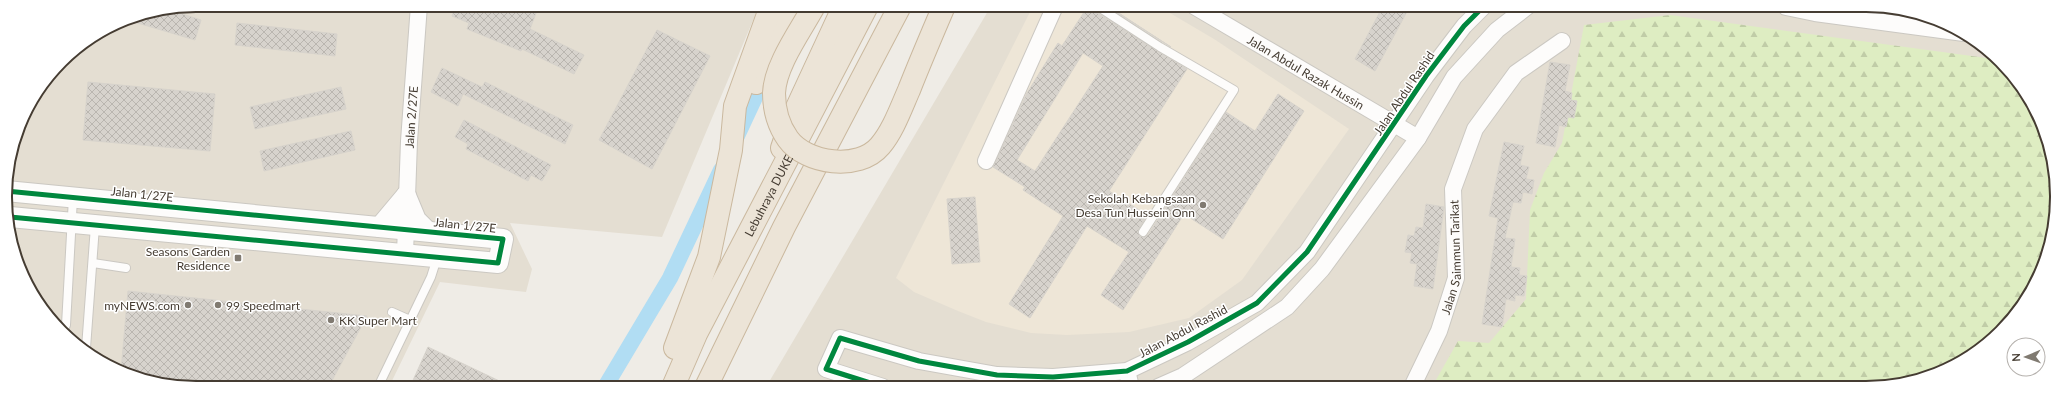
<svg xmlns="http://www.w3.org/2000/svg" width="2062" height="393" font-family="Lato,sans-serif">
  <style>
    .residential { fill: #e4ded2 }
    .education { fill: #eee6d7 }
    .forest { fill: url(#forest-firs) }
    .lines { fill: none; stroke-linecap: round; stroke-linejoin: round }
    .canal { stroke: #b1ddf3; stroke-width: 16 }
    .building { fill: url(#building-cross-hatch); stroke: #d7d3cc; fill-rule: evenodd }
    .service-casing { stroke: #cbc8c2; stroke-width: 10 }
    .minor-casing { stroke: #cbc8c2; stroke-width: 18 }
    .tertiary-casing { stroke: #cbc8c2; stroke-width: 22 }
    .motorway-casing { stroke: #cab89e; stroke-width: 24 }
    .service { stroke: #fdfcfb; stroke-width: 8 }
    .minor { stroke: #fdfcfb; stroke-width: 16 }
    .tertiary { stroke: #fdfcfb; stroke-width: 20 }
    .motorway { stroke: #ece4d7; stroke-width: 22 }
    .motorway-bridge-casing { stroke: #cab89e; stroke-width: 24; stroke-linecap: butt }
    .motorway-bridge { stroke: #ece4d7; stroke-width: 22 }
    .cycleway-casing { stroke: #fff; stroke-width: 8 }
    .cycleway { stroke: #00873e; stroke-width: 5 }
    .poi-dot { fill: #807a71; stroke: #fff; stroke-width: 1.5 }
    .labels { text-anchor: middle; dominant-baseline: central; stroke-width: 3; stroke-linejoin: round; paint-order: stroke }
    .street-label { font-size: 12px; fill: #453c32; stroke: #fff }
    .poi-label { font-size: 12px; fill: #453c32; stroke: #fff; text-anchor: end }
    .rim { fill: none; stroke: #453c32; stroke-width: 2 }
  </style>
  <defs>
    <pattern id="forest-firs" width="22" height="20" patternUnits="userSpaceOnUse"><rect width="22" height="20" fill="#deedc2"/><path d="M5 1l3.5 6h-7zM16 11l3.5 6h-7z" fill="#c0cca7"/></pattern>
    <pattern id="building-cross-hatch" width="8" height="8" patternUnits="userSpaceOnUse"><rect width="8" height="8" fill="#d7d3cd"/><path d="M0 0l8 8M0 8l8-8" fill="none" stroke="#bab6b0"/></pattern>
  </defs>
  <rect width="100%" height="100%" fill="#efece6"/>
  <!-- residential -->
  <g class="residential">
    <polygon points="197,5 759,6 662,237 510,223 532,269 526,292 440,282 389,387 172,386 112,368 52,323 15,258 5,184 20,123 61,61 123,19"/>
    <polygon points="991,6 1890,7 1961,31 2017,80 2050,147 2055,221 2037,281 2001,332 1950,368 1878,388 766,387"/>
  </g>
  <!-- education -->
  <polygon class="education" points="1033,6 1158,6 1214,39 1349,129 1242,280 1189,318 1129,332 1067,335 1031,333 986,322 958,311 914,292 896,278"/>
  <!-- forest -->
  <polygon class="forest" points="1670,15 1994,59 2017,80 2050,147 2055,221 2037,281 2001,332 1950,368 1878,388 1432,387 1458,341 1489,343 1526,299 1530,210 1544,173 1562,143 1584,25"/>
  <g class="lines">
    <!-- canal -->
    <g class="canal">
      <polyline points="736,138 766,74"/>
      <polyline points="605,387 670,278 721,170"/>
    </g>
  </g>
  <!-- building -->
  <g class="building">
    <polygon points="456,5 539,5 530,29 584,55 574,74 522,49 521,51 467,29 469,23 452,16"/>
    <path d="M1088,6H1092L1094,11L1187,69L1109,191L1147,215L1138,231L1140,237L1148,235L1226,112L1255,131L1278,94L1304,111L1223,239L1184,214L1123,310L1101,295L1129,252L1087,226L1030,318L1009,304L1063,216L1023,190L1025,187L993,167L1027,93L1058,43L1062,46ZM1083,53L1103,66L1035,171L1017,160Z"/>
    <polygon points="1107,6 1108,6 1171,47 1163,42"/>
    <polygon points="1383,6 1410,6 1375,71 1355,59"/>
    <polygon points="170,10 201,20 195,40 124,19"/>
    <polygon points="237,23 337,34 335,56 235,45"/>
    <polygon points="657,30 710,56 652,169 599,140"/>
    <polygon points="1550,62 1570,65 1565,91 1572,93 1571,100 1577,101 1574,118 1568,117 1566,127 1559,125 1555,147 1536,143"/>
    <polygon points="442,68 482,87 485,82 573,125 565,144 463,94 458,106 431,92"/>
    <polygon points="88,82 215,94 210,151 83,140"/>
    <polygon points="341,87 346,109 255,129 250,107"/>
    <polygon points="464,120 551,165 542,181 531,175 528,181 466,149 468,144 455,137"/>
    <polygon points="351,131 355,150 264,171 260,151"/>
    <polygon points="1504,142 1524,146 1520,165 1529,167 1526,179 1534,180 1532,194 1523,192 1521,203 1513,202 1505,238 1515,239 1511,267 1520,268 1519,275 1527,276 1524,296 1515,295 1515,301 1506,299 1502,327 1482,324 1498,218 1489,216"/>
    <polygon points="975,197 980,262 952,264 947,199"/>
    <polygon points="1426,204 1444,207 1433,289 1414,286 1417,264 1410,263 1412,253 1405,252 1408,235 1414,236 1416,227 1423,228"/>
    <polygon points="128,291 367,316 329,386 172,386 121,371"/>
    <polygon points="428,347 512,387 410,387"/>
  </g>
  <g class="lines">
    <defs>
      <g id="service">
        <polyline points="1097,6 1160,47 1234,90 1143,232"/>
        <polyline points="93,263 126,268"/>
        <polyline points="392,312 410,320"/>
        <polyline points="63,331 66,325 73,198"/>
        <polyline points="86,348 95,226"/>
        <polyline points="378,387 431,277 437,258"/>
      </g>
      <g id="minor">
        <path id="s1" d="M1194,6L1418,138"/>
        <polyline points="1786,7 1815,13 1964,33"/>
        <polyline points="986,161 1055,6"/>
        <path id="s2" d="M405,254L409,141L419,5"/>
        <polyline points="1127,371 1131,387"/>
        <polyline points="883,387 826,369 840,338 919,361 997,375 1053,377 1127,371 1188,342 1257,303 1307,252 1426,76 1464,26 1484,6"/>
        <polyline points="1158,387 1183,376 1287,307 1322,269 1418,138 1454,77 1497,30 1528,6"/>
        <path id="s3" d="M1412,387L1439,331L1456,278L1453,189L1475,129L1516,73L1562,41"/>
      </g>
      <g id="tertiary">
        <polyline points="6,191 503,239 498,263 10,217"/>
        <polyline points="406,196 416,220 427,231"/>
        <polyline points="380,227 406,196"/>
      </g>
      <g id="motorway">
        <polyline points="756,83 795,6"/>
        <polyline points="782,148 793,116 844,6"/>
        <polyline points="675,348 709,257 731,150 735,106 771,6"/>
        <path id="s4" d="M673,387L696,334L867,6"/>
        <polyline points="706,387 784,227 900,6"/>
      </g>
    </defs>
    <!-- service casing -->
    <use href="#service" class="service-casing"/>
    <!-- minor casing -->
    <use href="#minor" class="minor-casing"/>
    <!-- tertiary casing -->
    <use href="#tertiary" class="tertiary-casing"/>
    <!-- motorway casing -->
    <use href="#motorway" class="motorway-casing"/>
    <!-- service -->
    <use href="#service" class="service"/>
    <!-- minor -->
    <use href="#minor" class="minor"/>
    <!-- tertiary -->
    <use href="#tertiary" class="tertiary"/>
    <!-- motorway -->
    <use href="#motorway" class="motorway"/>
    <defs>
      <path id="motorway-bridge" d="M814,6C801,30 775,65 774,93C774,110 778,125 788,139C806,164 859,171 880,146C893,131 901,108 909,90C920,62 932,34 944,6"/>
    </defs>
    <!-- motorway-bridge casing -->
    <use href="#motorway-bridge" class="motorway-bridge-casing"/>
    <!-- motorway-bridge -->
    <use href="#motorway-bridge" class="motorway-bridge"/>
    <defs>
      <g id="cycleway">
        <polyline points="6,191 503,239 498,263 10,217"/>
        <polyline points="883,387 826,369 840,338 919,361 997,375 1053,377 1127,371 1188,342 1257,303 1307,252 1426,76 1464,26 1484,6"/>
      </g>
    </defs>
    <!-- cycleway casing -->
    <use href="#cycleway" class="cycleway-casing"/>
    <!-- cycleway -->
    <use href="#cycleway" class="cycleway"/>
  </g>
  <!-- markers -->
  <g class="poi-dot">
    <circle cx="1203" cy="205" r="4"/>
    <rect x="234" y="254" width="8" height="8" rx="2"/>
    <circle cx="188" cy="305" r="4"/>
    <circle cx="218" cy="305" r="4"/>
    <circle cx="331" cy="320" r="4"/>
  </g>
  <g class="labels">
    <!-- street labels -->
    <g class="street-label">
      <text stroke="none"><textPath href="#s1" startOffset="130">Jalan Abdul Razak Hussin</textPath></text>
      <text transform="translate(1404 93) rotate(-56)">Jalan Abdul Rashid</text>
      <text stroke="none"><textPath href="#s2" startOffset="137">Jalan 2/27E</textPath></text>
      <text transform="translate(142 194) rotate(6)">Jalan 1/27E</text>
      <text stroke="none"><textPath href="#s4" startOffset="214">Lebuhraya DUKE</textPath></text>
      <text transform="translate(465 225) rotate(6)">Jalan 1/27E</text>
      <text stroke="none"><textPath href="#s3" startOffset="138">Jalan Saimmun Tarikat</textPath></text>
      <text transform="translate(1183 331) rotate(-28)">Jalan Abdul Rashid</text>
    </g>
    <!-- poi labels -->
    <g class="poi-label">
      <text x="1195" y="198">Sekolah Kebangsaan<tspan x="1195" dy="14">Desa Tun Hussein Onn</tspan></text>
      <text x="230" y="251">Seasons Garden<tspan x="230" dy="14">Residence</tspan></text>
      <text x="180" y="305">myNEWS.com</text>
      <text x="226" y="305" text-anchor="start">99 Speedmart</text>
      <text x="339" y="320" text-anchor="start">KK Super Mart</text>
    </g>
  </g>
  <!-- crop -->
  <path d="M0 0H2062V393H0ZM196 12H1866A184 184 0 0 1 2050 196V197A184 184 0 0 1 1866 381H196A184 184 0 0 1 12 197V196A184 184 0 0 1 196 12Z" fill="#fff" fill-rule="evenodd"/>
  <path class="rim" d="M196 12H1866A184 184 0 0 1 2050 196V197A184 184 0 0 1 1866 381H196A184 184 0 0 1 12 197V196A184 184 0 0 1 196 12Z"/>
  <!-- north arrow -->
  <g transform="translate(2026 357) rotate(268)"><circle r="19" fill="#ffffff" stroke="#b5b1ad"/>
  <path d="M0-3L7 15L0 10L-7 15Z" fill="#807a71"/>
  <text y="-6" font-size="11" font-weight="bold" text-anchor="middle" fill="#453c32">N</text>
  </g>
</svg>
